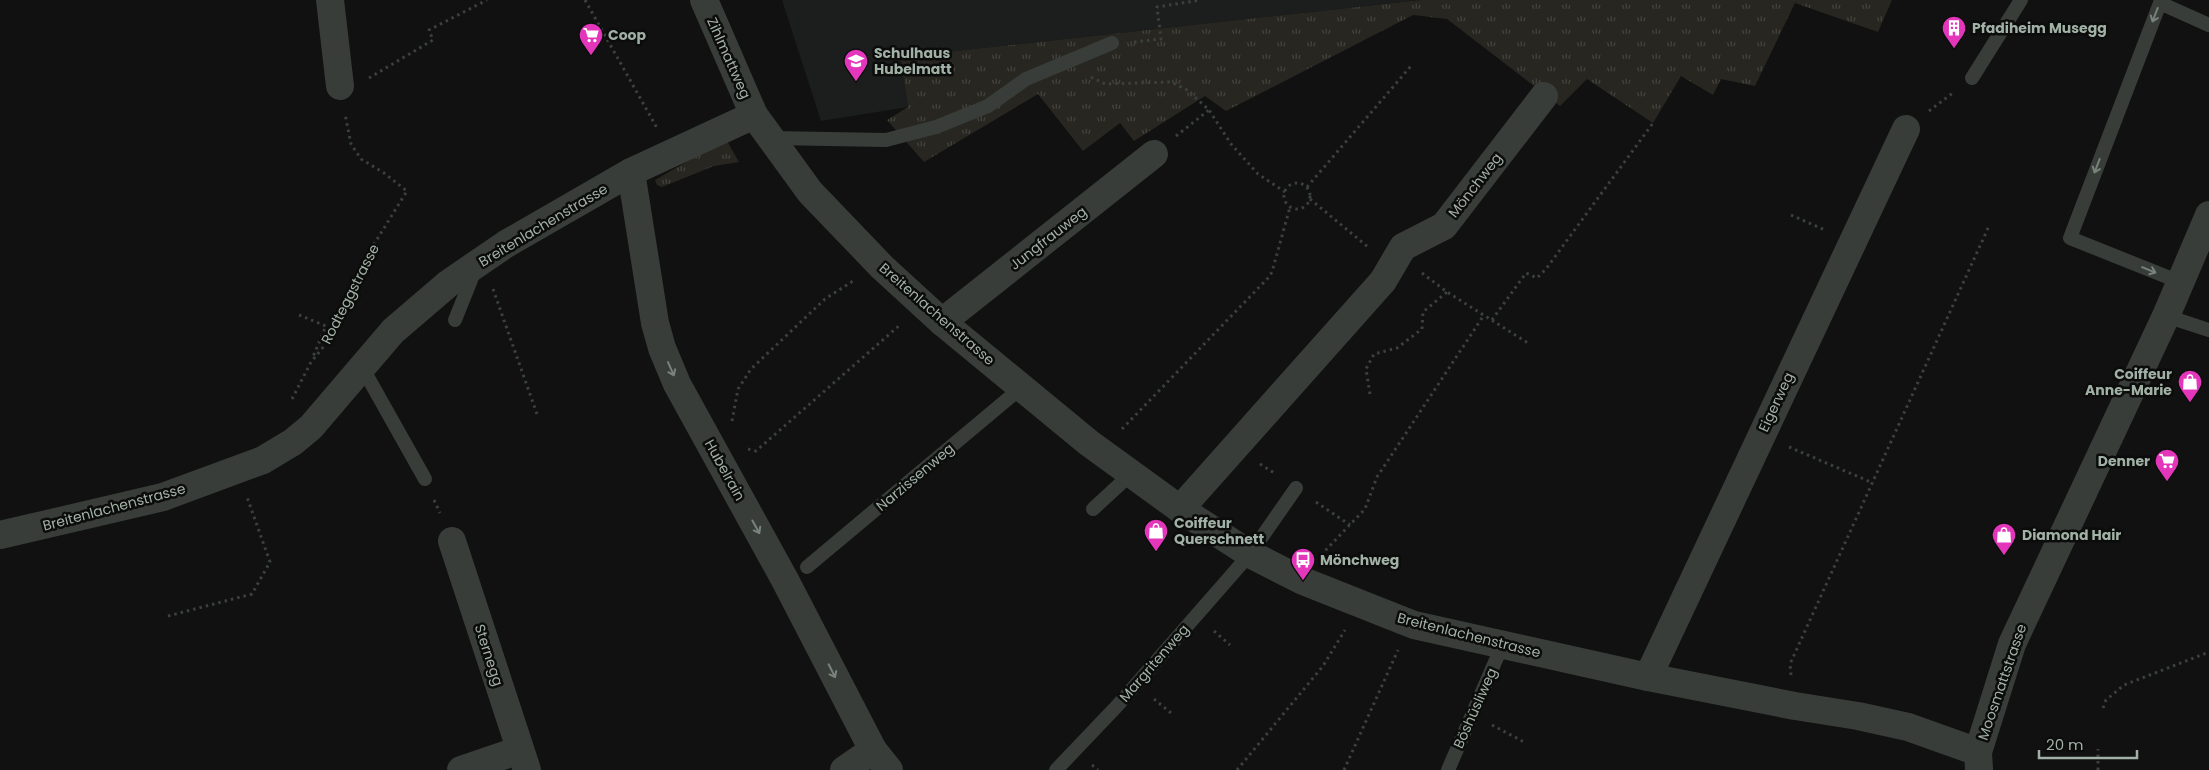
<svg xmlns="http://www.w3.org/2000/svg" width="2209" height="770" font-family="Poppins,sans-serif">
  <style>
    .built { fill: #1c1e1d }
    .grass { fill: url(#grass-tufts) }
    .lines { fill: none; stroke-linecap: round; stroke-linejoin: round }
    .path { stroke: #3b413d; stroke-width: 3; stroke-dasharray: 2.5 4; stroke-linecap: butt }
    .service { stroke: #383d3a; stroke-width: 14 }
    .minor { stroke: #383d3a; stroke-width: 28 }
    .oneway { stroke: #78837b }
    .labels { text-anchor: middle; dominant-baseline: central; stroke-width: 5; stroke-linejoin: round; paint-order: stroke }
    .poi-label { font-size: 14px; font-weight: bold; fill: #a2b1a6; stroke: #0b0c0b; text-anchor: start }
    .street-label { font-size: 14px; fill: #a2b1a6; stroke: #0b0c0b }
  </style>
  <defs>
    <pattern id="grass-tufts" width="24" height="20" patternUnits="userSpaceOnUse" patternTransform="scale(1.25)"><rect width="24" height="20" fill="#282620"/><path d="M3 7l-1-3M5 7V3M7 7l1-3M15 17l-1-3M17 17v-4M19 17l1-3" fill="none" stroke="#44433d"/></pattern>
  </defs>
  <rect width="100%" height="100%" fill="#101110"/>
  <!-- built -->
  <polygon class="built" points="782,0 1419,0 902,57 908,107 821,121"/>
  <!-- grass -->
  <g class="grass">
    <polygon points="1421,0 1892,0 1878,32 1795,3 1755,86 1721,79 1713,95 1681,76 1653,123 1587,79 1560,106 1447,19 1413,15 1226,111 1205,96 1134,141 1120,123 1083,151 1038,94 924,162 887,120 908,107 901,57"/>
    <polygon points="727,141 739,162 714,166 662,187 657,185 655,180 721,142"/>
  </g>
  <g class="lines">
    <!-- path -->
    <g class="path">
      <polyline points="585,0 657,128"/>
      <polyline points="1134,42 1161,39 1157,7 1201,0"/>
      <polyline points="1091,77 1105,84 1171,82 1187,90 1209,110 1231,144 1258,174 1285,192"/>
      <polyline points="369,78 433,40 429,30 487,0"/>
      <polyline points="1929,111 1954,92"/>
      <polyline points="1176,136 1209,110"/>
      <circle cx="1297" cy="196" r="13"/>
      <polyline points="1307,187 1411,66"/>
      <polyline points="1310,199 1368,247"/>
      <polyline points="1791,215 1825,230"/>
      <polyline points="1422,273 1447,292 1528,343"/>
      <polyline points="493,289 538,417"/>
      <polyline points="299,315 326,326 312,359"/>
      <polyline points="1492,320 1526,273 1537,278 1546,269 1653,123"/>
      <polyline points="1370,394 1366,369 1374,354 1397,348 1422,329 1423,312 1447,292"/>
      <polyline points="292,399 311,362 329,340 354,280 366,257 407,191 384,173 361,159 351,144 345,114"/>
      <polyline points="732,421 738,389 751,369 825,299 853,281"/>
      <polyline points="1122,429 1269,277 1272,272 1290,207"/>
      <polyline points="1789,447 1873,483"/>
      <polyline points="748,449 756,451 901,324"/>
      <polyline points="1260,464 1276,474"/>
      <polyline points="434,500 440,513"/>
      <polyline points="1316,502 1350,525"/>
      <polyline points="1321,555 1365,509 1377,477 1484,315"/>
      <polyline points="168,616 252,594 270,562 247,497"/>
      <polyline points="1214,631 1230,645"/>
      <polyline points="1791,675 1790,664 1989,226"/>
      <polyline points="1154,699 1171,713"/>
      <polyline points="2103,708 2106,700 2124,685 2209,652"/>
      <polyline points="1492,725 1524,742"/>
      <polyline points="1092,765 1098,770"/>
      <polyline points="1237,770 1323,666 1345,630"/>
      <polyline points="1344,770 1398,650"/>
      <polyline points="2098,770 2098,749"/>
    </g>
    <!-- service -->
    <g class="service">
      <polyline points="1972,78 2021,0"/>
      <polyline points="772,138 886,140 936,127 988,106 1026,79 1112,43"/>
      <polyline points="2180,282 2070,238 2160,3 2209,25"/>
      <polyline points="2166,316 2209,330"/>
      <polyline points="455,320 475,270"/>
      <polyline points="362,367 425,479"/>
      <polyline points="1093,509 1131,474"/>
      <polyline points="807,567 1022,387"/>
      <polyline points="1056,770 1117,706 1250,554 1296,488"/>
      <polyline points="1448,770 1502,646"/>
    </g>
    <!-- minor -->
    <g class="minor">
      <polyline points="330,0 340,86"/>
      <polyline points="704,0 754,115 810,192 882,267 942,322 1089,443 1180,509 1250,554 1303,581 1414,625 1648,677 1795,706 1858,716 1908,727 1978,752"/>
      <polyline points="631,172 655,323 662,348 677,384 785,580 873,750 889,770"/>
      <polyline points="942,322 1154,154"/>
      <polyline points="1180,509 1383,281 1403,247 1444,226 1544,96"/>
      <polyline points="0,535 163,497 263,460 293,442 311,427 393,331 449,283 506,244 631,172 754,115"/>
      <polyline points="452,541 527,770"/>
      <polyline points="1648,677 1906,129"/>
      <polyline points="1979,769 1978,752 2012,644 2166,316 2209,215"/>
      <polyline points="461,770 520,750"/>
      <polyline points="844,770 873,750"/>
    </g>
  </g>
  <!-- one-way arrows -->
  <defs><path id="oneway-shaft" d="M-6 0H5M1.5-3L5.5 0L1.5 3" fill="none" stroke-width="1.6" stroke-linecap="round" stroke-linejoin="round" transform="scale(1.25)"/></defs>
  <g class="oneway">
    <use href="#oneway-shaft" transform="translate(2155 15) rotate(111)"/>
    <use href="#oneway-shaft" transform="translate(2097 166) rotate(111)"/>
    <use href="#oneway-shaft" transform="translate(2149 270) rotate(22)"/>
    <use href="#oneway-shaft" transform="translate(671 369) rotate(66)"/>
    <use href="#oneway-shaft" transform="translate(756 527) rotate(61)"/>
    <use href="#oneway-shaft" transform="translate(832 671) rotate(63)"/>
  </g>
  <!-- icons -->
  <defs>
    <symbol id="building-pin" viewBox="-11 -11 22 30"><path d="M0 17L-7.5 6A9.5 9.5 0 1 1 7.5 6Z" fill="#e336bb" stroke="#0b0c0b"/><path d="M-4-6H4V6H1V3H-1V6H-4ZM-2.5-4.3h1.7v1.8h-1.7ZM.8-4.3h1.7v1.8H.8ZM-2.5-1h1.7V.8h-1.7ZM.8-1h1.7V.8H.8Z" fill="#fff"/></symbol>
    <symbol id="supermarket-pin" viewBox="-11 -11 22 30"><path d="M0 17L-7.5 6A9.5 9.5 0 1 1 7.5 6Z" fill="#e336bb" stroke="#0b0c0b"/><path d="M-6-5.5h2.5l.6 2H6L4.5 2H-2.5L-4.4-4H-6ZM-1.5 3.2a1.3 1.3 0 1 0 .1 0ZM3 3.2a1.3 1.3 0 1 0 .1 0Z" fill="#fff"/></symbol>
    <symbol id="school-pin" viewBox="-11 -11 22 30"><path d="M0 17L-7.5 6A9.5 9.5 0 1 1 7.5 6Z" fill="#e336bb" stroke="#0b0c0b"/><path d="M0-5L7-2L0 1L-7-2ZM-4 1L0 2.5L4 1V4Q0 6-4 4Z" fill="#fff"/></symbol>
    <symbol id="shop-pin" viewBox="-11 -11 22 30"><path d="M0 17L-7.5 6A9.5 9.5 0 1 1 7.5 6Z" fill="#e336bb" stroke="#0b0c0b"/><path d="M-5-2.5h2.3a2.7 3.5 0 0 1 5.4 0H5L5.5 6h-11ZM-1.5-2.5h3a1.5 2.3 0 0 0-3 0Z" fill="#fff"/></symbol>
    <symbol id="bus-pin" viewBox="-11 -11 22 30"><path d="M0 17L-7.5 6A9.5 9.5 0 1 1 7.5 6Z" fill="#e336bb" stroke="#0b0c0b"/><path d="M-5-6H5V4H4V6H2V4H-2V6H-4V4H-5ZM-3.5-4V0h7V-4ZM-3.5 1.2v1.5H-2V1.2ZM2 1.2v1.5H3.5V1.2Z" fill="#fff"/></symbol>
  </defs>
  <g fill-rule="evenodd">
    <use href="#building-pin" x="1940" y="14" width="28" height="38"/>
    <use href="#supermarket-pin" x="577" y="21" width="28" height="38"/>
    <use href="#school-pin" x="842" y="47" width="28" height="38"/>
    <use href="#shop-pin" x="2176" y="368" width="28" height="38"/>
    <use href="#supermarket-pin" x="2153" y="447" width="28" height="38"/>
    <use href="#shop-pin" x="1142" y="517" width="28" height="38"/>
    <use href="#shop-pin" x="1990" y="521" width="28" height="38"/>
    <use href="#bus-pin" x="1289" y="546" width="28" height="38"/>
  </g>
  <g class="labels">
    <!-- poi labels -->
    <g class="poi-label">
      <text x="1972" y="28">Pfadiheim Musegg</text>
      <text x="608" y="35">Coop</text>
      <text x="874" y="53">Schulhaus<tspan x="874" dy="16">Hubelmatt</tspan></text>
      <text x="2172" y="374" text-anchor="end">Coiffeur<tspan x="2172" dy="16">Anne-Marie</tspan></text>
      <text x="2150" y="461" text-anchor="end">Denner</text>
      <text x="1174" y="523">Coiffeur<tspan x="1174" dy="16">Querschnett</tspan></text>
      <text x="2022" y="535">Diamond Hair</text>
      <text x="1320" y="560">Mönchweg</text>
    </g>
    <!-- street labels -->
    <g class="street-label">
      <text transform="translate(729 58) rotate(66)">Zihlmattweg</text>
      <text transform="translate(1475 185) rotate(-52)">Mönchweg</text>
      <text transform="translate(543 225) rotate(-31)">Breitenlachenstrasse</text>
      <text transform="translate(1048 238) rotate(-38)">Jungfrauweg</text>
      <text transform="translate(350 294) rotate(-63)">Rodteggstrasse</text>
      <text transform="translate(937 314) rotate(41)">Breitenlachenstrasse</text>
      <text transform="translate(1776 402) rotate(-65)">Eigerweg</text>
      <text transform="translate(725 470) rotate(61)">Hubelrain</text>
      <text transform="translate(915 477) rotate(-40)">Narzissenweg</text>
      <text transform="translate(114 507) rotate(-15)">Breitenlachenstrasse</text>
      <text transform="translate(1469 635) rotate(14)">Breitenlachenstrasse</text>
      <text transform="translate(489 655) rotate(72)">Sternegg</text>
      <text transform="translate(1154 663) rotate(-49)">Margritenweg</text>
      <text transform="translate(2002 682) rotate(-71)">Moosmattstrasse</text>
      <text transform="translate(1475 708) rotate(-66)">Böshüsliweg</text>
    </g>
  </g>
  <!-- scale -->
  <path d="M2039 750v8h98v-8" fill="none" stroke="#a2b1a6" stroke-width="2.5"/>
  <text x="2046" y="750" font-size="15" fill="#a2b1a6" stroke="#0b0c0b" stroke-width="4" paint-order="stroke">20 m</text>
</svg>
